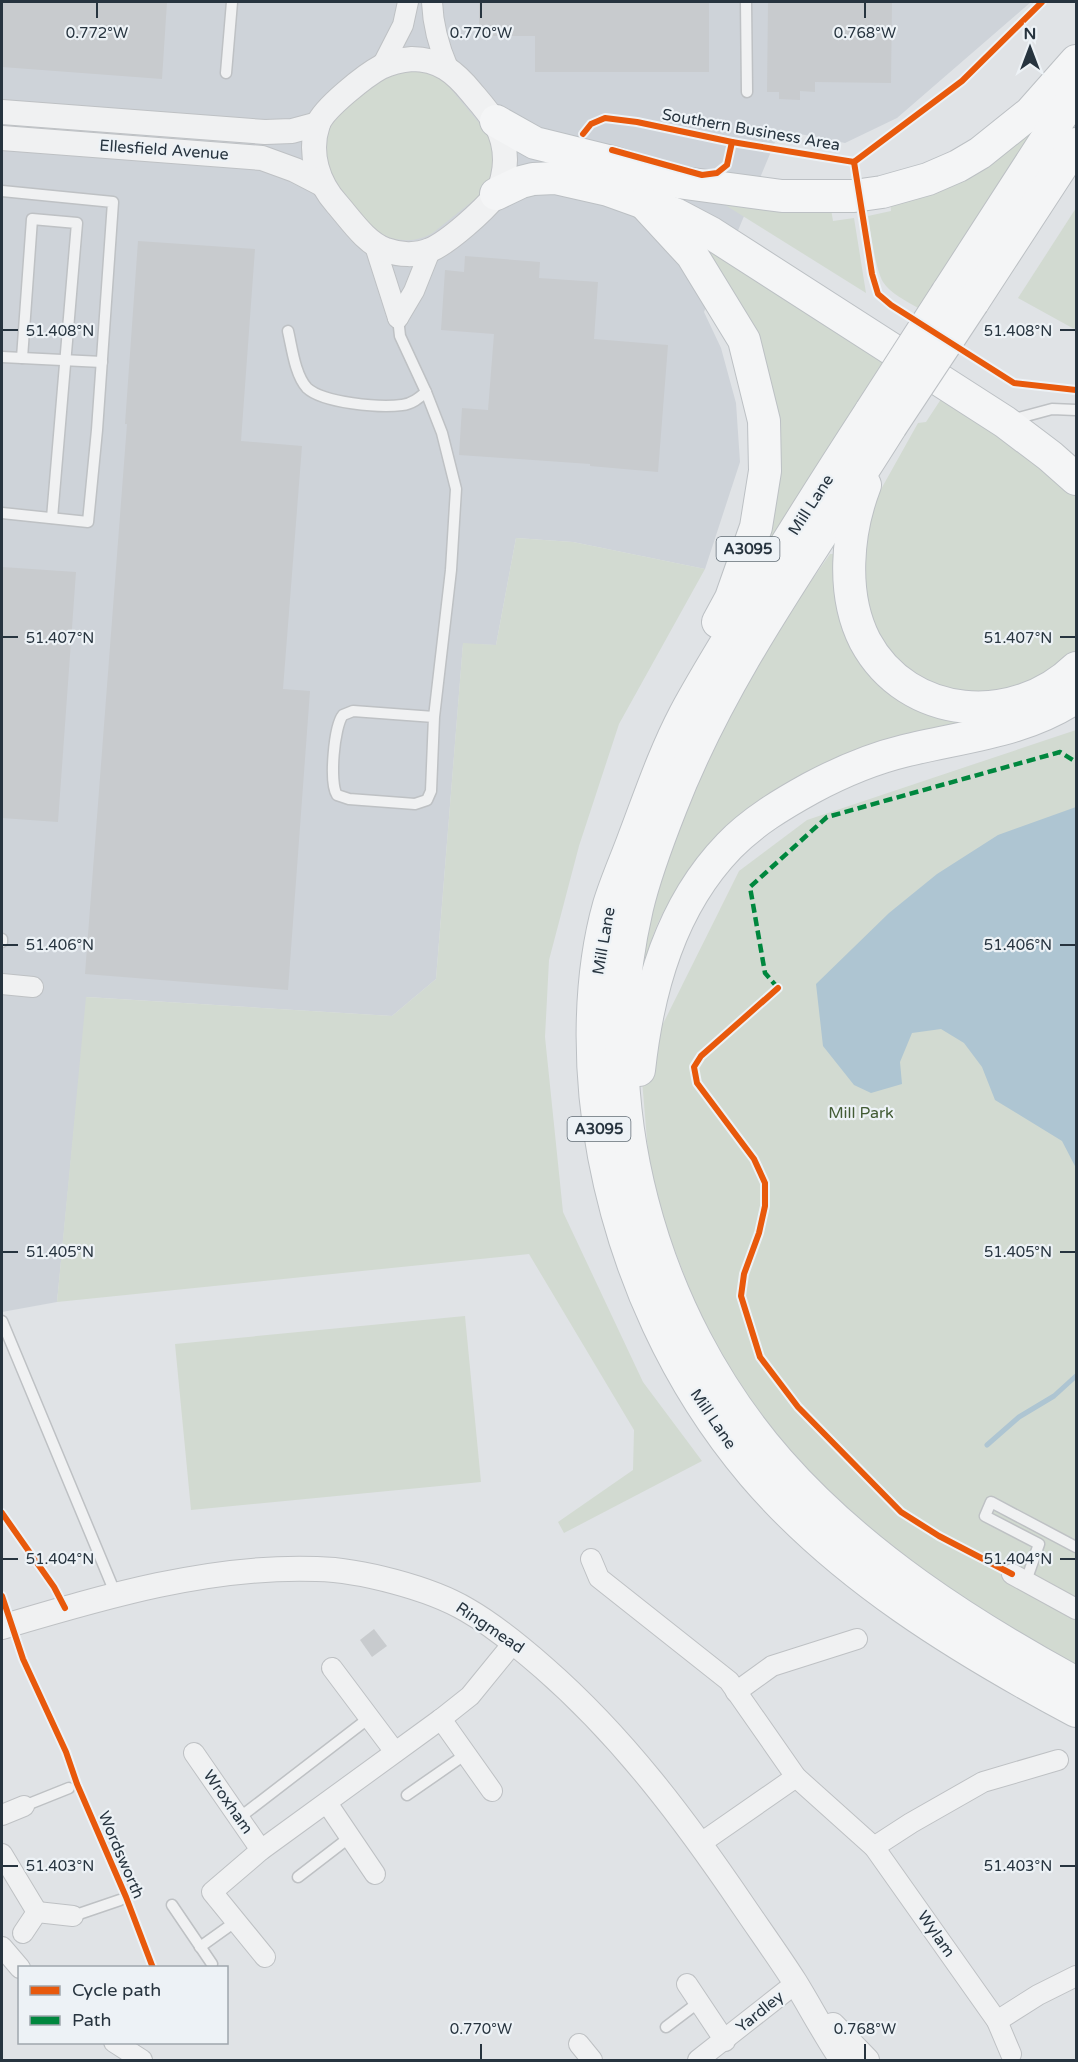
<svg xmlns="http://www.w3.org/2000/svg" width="1078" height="2062" font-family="'Varela Round',sans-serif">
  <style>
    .built { fill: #ced3d9 }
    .green { fill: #d2dad1 }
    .water { fill: #aec5d2 }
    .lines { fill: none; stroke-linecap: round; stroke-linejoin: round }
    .stream { stroke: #aec5d2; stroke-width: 5 }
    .building { fill: #c8cbce }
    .service-casing { stroke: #bec1c4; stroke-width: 13 }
    .minor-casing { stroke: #bec1c4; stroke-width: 22 }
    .tertiary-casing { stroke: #bec1c4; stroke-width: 26 }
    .primary-casing { stroke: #bcc0c4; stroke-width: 34 }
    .service { stroke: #f0f1f2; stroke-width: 10 }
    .minor { stroke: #f0f1f2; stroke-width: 20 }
    .tertiary { stroke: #f0f1f2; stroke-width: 24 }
    .primary { stroke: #f4f5f6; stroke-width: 32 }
    .primary-bridge-casing { stroke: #bcc0c4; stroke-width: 34; stroke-linecap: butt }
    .primary-bridge { stroke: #f4f5f6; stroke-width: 32 }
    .quiet { stroke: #00873e; stroke-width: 4.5; stroke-dasharray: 9 4.5; stroke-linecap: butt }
    .cycleway-casing { stroke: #edf2f6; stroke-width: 10 }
    .cycleway { stroke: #e8590c; stroke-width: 6 }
    .ticks { fill: none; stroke: #27343f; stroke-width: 2 }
    .labels { text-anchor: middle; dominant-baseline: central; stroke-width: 4.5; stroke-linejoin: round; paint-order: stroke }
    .shield { fill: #edf2f6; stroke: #626d76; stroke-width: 1.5 }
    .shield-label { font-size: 15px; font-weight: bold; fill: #27343f }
    .street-label { font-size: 16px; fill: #27343f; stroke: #edf2f6 }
    .park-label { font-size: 16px; fill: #425b34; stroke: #edf2f6 }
    .ticks-label { font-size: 15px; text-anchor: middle; fill: #27343f; stroke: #edf2f6; stroke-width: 4.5; stroke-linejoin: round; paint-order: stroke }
  </style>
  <rect width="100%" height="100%" fill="#e0e3e6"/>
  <!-- built -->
  <polygon class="built" points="2,2 1031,2 897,118 845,143 780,130 704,312 721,348 736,403 740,462 705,569 573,542 516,538 496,645 463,644 436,979 392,1016 87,997 57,1302 2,1312"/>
  <!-- green -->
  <g class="green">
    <path d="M405,70L428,72L445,82L491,137L495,165L490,180L479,196L434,232C419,242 399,243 382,234C372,230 366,220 359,212C339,189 315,164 328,132C335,113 365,94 380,81L388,76Z"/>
    <path d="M1057,95L918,308C906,301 890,293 883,282C875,268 871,233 868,216L891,211L890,198Z"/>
    <polygon points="722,203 831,209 833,221 854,218 866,293"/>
    <polygon points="1076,208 1076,330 1018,298"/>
    <polygon points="689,230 885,359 862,395 865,398 743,589 770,431"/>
    <polygon points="945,393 1076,488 1076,659 1002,698 922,683 879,643 856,576 875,500 918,423 926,422"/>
    <polygon points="516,538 573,542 705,569 619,724 579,846 549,960 545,1037 563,1212 643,1382 702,1461 564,1533 558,1522 633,1470 634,1430 529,1254 57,1302 86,997 392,1016 436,979 463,643 496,645"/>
    <path d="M830,554H835L861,649L998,716L919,741L693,869C666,902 652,928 644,969L638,968L652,894L699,765L784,620Z"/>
    <polygon points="1076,730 1076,1668 930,1581 792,1458 712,1348 651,1188 641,1068 739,871 807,820"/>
    <polygon points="465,1316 481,1482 191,1510 175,1344"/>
  </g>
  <!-- water -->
  <polygon class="water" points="1076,807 1076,1168 1062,1141 995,1100 982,1067 964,1043 941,1029 912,1033 900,1062 902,1084 871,1093 854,1085 823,1046 816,984 889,913 937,874 998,835"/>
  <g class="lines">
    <!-- stream -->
    <polyline class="stream" points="987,1445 1019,1417 1054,1396 1076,1376"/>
  </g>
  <!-- building -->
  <g class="building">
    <polygon points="2,2 167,2 162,79 2,67"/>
    <polygon points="479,2 709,2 709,72 535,72 535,36 479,36"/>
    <polygon points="768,2 892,2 891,83 815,82 815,92 800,91 800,100 779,99 779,92 767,92"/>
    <polygon points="138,241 255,249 241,441 302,446 283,689 310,691 288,990 85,974 127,424 125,424"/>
    <polygon points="465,256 540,262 539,278 598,282 594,339 668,345 658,472 590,466 590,464 459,455 462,408 488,410 494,334 441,330 445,270 464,272"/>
    <polygon points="2,567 76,572 58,822 2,818"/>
    <polygon points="374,1629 387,1646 372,1657 360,1640"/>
  </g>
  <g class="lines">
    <defs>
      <g id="service">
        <polyline points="746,2 747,92"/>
        <polyline points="226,73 232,2"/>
        <polyline points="2,191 113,202 97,430 88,522 2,513"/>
        <path d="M398,318L400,336L426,392L442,433L456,489L451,570L434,717L431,791L427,800L415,804L349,799L337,795C329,783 334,726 343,715L353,711L434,717"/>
        <path d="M288,331C292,348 295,375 307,388C323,403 380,408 402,405C412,404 419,398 426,392"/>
        <polyline points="2,357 102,362"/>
        <polyline points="22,358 32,219 77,223 52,518"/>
        <polyline points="1011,420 1052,409 1076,410"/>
        <polyline points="2,939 2,942"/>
        <polyline points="2,1321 116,1595"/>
        <polyline points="1026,1581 1039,1544 985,1516 991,1502 1076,1547"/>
        <polyline points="407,1795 466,1754"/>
        <polyline points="24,1806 69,1788"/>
        <polyline points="239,1818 369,1718"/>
        <polyline points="298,1877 350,1837"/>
        <polyline points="172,1905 212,1964"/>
        <polyline points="73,1916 120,1900"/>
        <polyline points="200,1947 235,1922"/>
        <polyline points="666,2027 699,2002"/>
      </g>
      <g id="minor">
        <path d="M432,2C433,26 438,45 448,68"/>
        <polyline points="382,66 403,25 408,2"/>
        <polyline points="375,246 398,318"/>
        <polyline points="398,318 414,291 430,251"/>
        <polyline points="2,984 33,987"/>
        <polyline points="591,1559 599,1578 729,1681 796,1777 874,1847 997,2021 1011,2054"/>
        <polyline points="1012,1574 1076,1609"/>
        <polyline points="332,1668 395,1752"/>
        <polyline points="736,1692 772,1666 857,1639"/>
        <polyline points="441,1719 492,1791"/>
        <polyline points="194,1753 261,1850"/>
        <polyline points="327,1803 375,1874"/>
        <polyline points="2,1815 24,1806"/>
        <polyline points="701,1843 796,1777"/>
        <polyline points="874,1847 911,1823 983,1782 1058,1760"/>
        <polyline points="2,1854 37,1912"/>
        <polyline points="23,1933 37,1912 73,1916"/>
        <polyline points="2,1947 20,1968"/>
        <polyline points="265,1957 212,1892 261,1850 441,1719 470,1696 514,1642"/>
        <polyline points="687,1984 725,2041"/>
        <polyline points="997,2021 1038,1995 1076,1976"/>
        <polyline points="114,2042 142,2060"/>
        <polyline points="579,2044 592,2060"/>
        <polyline points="698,2060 796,1983"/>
      </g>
      <g id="tertiary">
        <path d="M412,59C439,59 455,72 472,93C490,114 505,130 505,160C505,170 502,186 496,195C483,211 449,242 430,250C417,256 399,255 386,250C366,243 351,220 337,204C318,183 308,153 318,124C324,108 366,75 381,67C391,62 402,60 412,59Z"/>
        <polyline points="2,112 265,132 292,131 318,124"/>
        <polyline points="2,138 262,158 295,170 322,184"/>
        <path d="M2,1627C103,1597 210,1565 317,1569C360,1570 430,1588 467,1610C495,1626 520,1647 544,1668C623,1737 685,1820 744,1907C761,1932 779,1957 795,1982C811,2008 825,2035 842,2060"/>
        <polyline points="833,2025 867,2060"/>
      </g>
      <g id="primary">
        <polyline points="496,121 535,143 612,162 670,181 782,196 854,196 882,192 928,179 958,166 980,153 1030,113 1076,61"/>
        <polyline points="496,194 521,182 533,179 555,178 608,190 675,214 711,233 1005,422 1050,456 1076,479"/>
        <polyline points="644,203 692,255 744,340 764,421 765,471 756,527 731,598 718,622"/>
        <polyline points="947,293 1076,93"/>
        <polyline points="973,302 1076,144"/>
        <path d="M871,411C825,482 780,553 737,625C719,655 701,684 685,714C664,754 650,796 634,838C626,860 616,882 609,905C587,983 589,1077 604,1156C626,1272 676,1383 753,1474C840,1576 960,1649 1076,1711"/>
        <path d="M891,426C814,550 724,670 671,807C658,840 645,874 637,908C592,1100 649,1314 779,1462C861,1555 968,1624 1076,1683"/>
        <path d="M865,485C847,532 841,594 865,641C908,721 1015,727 1076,668"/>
        <path d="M639,1070C648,988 671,906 729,846C752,822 782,804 811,788C841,772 871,759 904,751C964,736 1024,732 1076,697"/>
      </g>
    </defs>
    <!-- service casing -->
    <use href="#service" class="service-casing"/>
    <!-- minor casing -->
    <use href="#minor" class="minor-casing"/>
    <!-- tertiary casing -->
    <use href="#tertiary" class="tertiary-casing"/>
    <!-- primary casing -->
    <use href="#primary" class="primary-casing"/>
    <!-- service -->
    <use href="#service" class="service"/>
    <!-- minor -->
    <use href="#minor" class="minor"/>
    <!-- tertiary -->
    <use href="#tertiary" class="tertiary"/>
    <!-- primary -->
    <use href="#primary" class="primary"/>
    <defs>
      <g id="primary-bridge">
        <polyline points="871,411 947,293"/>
        <polyline points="891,426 973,302"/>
      </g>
    </defs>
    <!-- primary-bridge casing -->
    <use href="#primary-bridge" class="primary-bridge-casing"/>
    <!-- primary-bridge -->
    <use href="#primary-bridge" class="primary-bridge"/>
    <!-- quiet -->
    <polyline class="quiet" points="778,988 765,973 750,887 827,817 1060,752 1076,762"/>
    <defs>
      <g id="cycleway">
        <polyline points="583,134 591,124 605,118 637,122 732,142 854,162 962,81 1042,2"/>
        <polyline points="612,150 702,175 717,173 727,165 732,142"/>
        <polyline points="854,162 872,274 878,294 891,305 1014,383 1076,390"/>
        <polyline points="778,988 701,1056 694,1067 697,1083 754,1159 765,1183 765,1206 759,1233 744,1274 741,1296 760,1357 798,1407 901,1512 939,1536 1012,1574"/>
        <polyline points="2,1513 54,1587 65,1608"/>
        <polyline points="2,1596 23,1659 66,1752 77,1784 126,1897 153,1968"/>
      </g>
    </defs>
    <!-- cycleway casing -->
    <use href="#cycleway" class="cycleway-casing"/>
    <!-- cycleway -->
    <use href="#cycleway" class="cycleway"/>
  </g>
  <!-- ticks -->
  <path class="ticks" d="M97,3V18M481,3V18M865,3V18M3,330H18M1060,330H1075M3,637H18M1060,637H1075M3,945H18M1060,945H1075M3,1252H18M1060,1252H1075M3,1559H18M1060,1559H1075M3,1866H18M1060,1866H1075M481,2044V2059M865,2044V2059"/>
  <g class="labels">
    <!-- shield labels -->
    <g class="shield">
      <rect x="716.5" y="537" width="63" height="24" rx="4.5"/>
      <rect x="567.5" y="1117" width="63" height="24" rx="4.5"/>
    </g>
    <g class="shield-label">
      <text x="748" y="549">A3095</text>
      <text x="599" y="1129">A3095</text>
    </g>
    <!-- street labels -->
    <g class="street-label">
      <text transform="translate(751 130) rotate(10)">Southern Business Area</text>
      <text transform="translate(164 150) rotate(4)">Ellesfield Avenue</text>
      <text transform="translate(811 505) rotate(-57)">Mill Lane</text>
      <text transform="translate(604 941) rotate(-80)">Mill Lane</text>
      <text transform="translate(713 1419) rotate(56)">Mill Lane</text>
      <text transform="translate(490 1628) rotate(34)">Ringmead</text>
      <text transform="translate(228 1802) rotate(55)">Wroxham</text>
      <text transform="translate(121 1855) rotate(67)">Wordsworth</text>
      <text transform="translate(936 1934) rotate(55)">Wylam</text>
      <text transform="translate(760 2012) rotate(-39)">Yardley</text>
    </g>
    <!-- park labels -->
    <g class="park-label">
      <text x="861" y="1113">Mill Park</text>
    </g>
  </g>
  <g class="ticks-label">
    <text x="97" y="38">0.772°W</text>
    <text x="481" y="38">0.770°W</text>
    <text x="865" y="38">0.768°W</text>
    <text x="60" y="336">51.408°N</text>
    <text x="1018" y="336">51.408°N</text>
    <text x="60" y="643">51.407°N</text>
    <text x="1018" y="643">51.407°N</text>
    <text x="60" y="950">51.406°N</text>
    <text x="1018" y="950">51.406°N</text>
    <text x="60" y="1257">51.405°N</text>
    <text x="1018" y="1257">51.405°N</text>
    <text x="60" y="1564">51.404°N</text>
    <text x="1018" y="1564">51.404°N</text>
    <text x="60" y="1871">51.403°N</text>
    <text x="1018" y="1871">51.403°N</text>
    <text x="481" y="2034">0.770°W</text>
    <text x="865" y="2034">0.768°W</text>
  </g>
  <!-- border -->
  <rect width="1078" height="2062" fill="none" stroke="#27343f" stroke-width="6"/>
  <!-- legend -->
  <rect x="18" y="1966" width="210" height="78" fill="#edf2f6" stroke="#9ea6ad" stroke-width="1.5"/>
  <rect x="30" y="1986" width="30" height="9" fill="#e8590c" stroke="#9ea6ad" stroke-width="1.5"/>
  <text x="72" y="1996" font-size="18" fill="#27343f">Cycle path</text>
  <rect x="30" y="2016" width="30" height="9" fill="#00873e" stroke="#9ea6ad" stroke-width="1.5"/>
  <text x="72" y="2026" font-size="18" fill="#27343f">Path</text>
  <!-- north arrow -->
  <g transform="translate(1030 48)" stroke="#edf2f6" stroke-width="4.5" paint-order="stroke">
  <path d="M0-4.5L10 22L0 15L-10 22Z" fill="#27343f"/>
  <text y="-9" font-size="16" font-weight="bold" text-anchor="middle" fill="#27343f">N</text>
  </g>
</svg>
